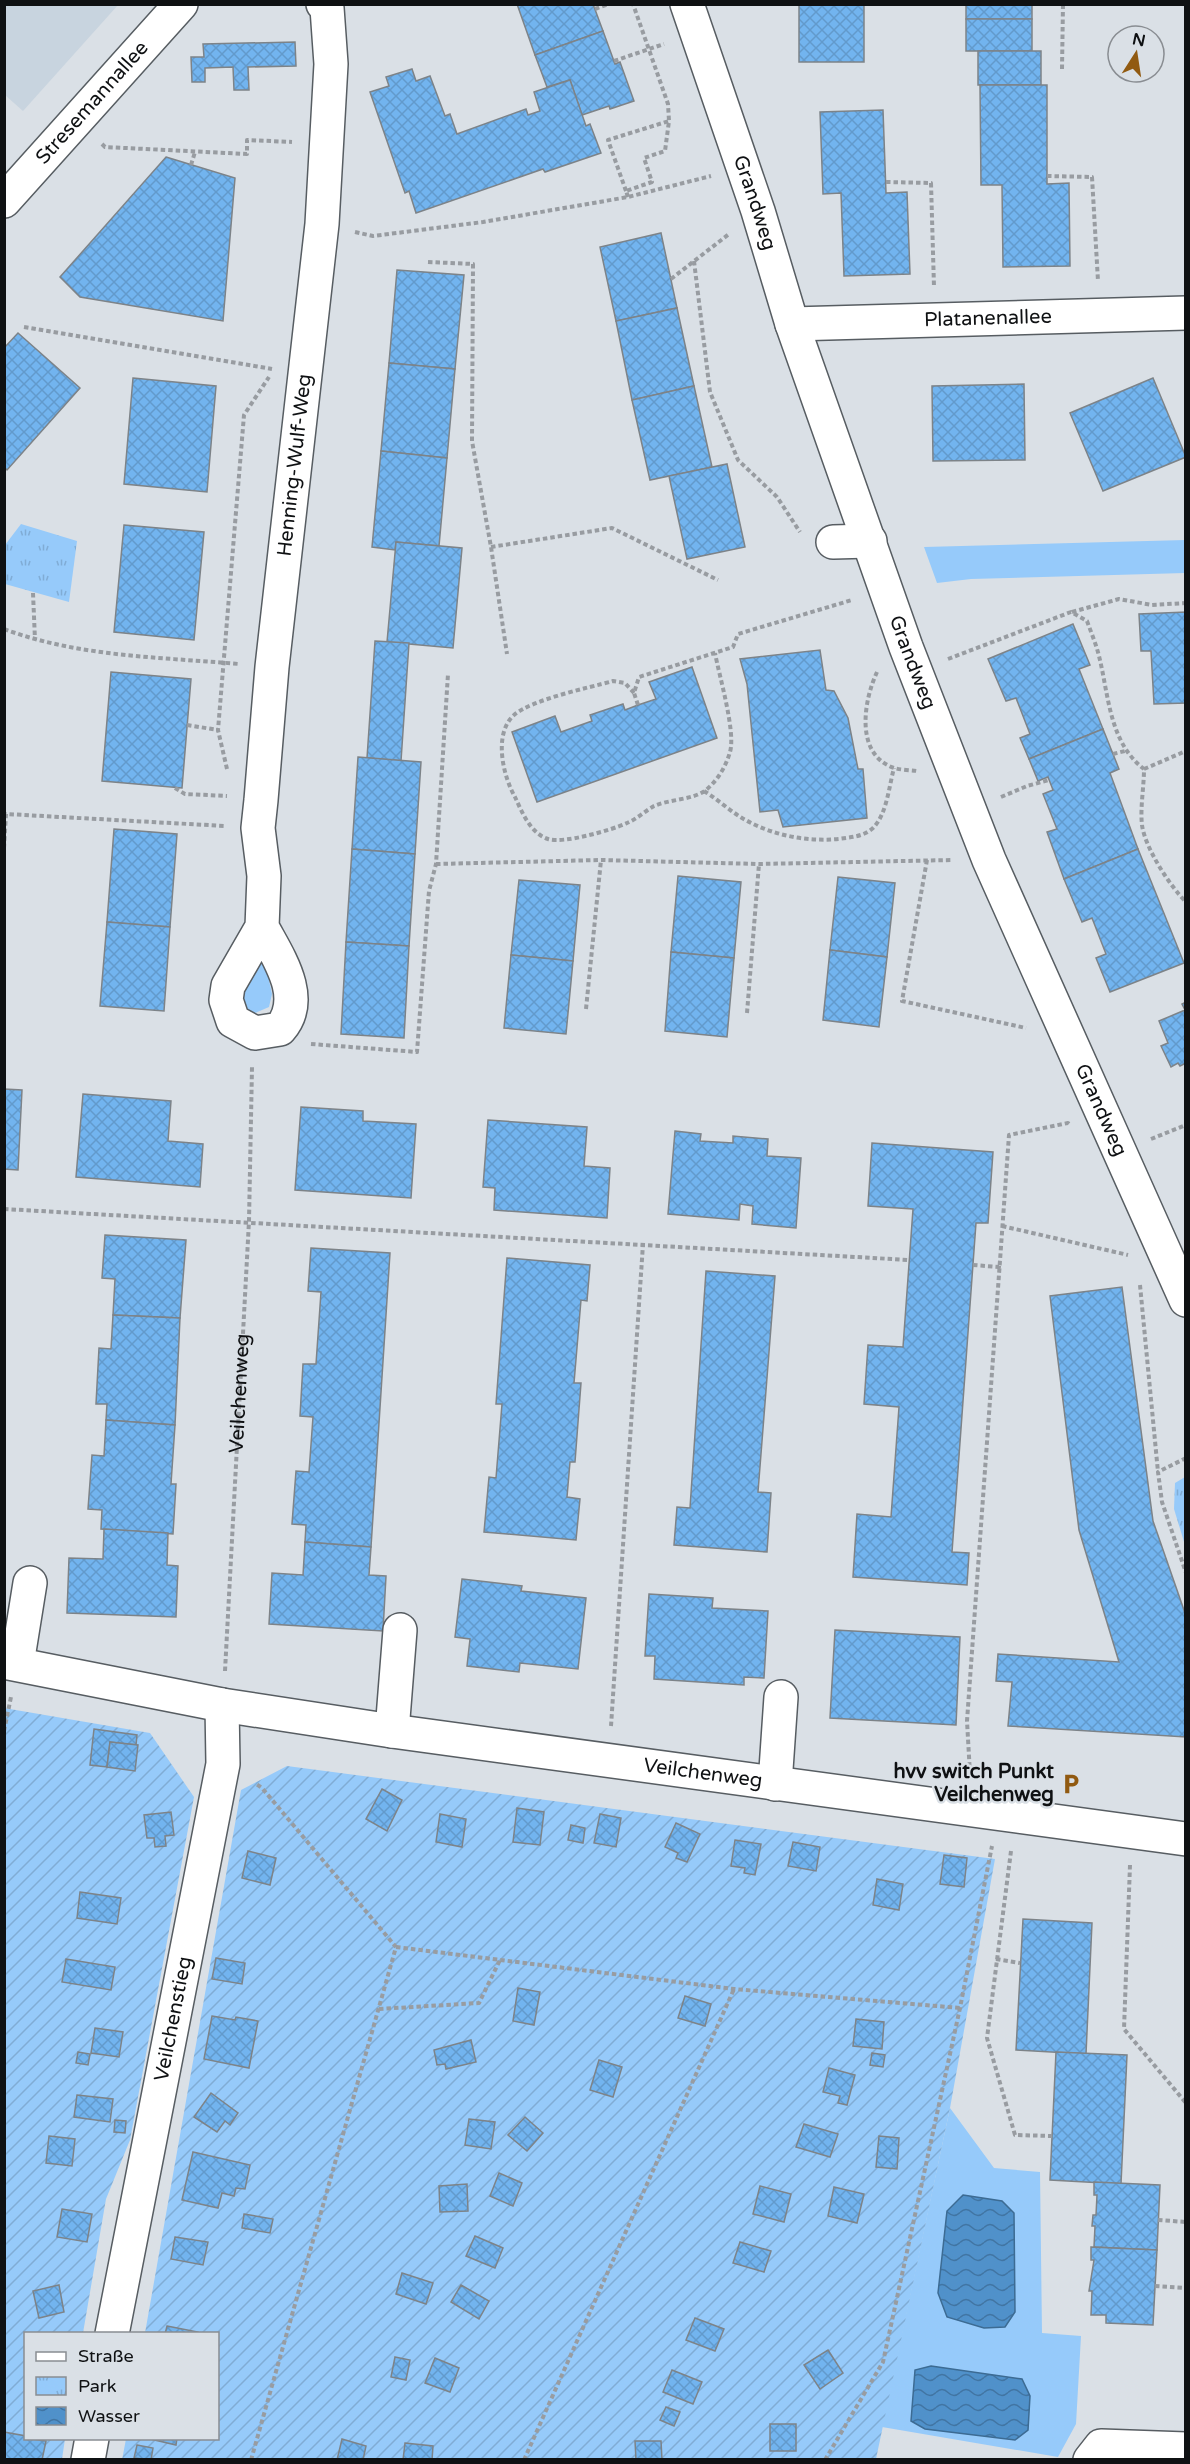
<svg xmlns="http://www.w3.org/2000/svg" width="1190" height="2464" font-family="'Varela Round',sans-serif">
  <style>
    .built { fill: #c8d4df }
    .grass { fill: #96cafa }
    .park { fill: url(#park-tufts) }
    .garden { fill: url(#garden-furrows) }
    .water { fill: url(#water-waves); stroke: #3c6b93; stroke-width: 1.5 }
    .building { fill: url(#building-cross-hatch); stroke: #7d8388; stroke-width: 1.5 }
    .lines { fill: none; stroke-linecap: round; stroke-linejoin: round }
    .minor-casing { stroke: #575d62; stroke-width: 36 }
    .path { stroke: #989ca1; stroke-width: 4; stroke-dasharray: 4.5 3; stroke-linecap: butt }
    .minor { stroke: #fff; stroke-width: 33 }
    .labels { text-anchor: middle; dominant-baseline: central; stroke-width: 5; stroke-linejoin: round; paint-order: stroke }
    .street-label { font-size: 20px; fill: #0f1113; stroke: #dae0e6 }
    .poi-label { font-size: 20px; font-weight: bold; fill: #0f1113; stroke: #dae0e6; text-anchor: end }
  </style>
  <defs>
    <pattern id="park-tufts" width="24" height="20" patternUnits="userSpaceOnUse" patternTransform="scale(1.5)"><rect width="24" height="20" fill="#96cafa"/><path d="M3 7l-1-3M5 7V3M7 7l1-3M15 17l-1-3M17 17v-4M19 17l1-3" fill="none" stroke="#80acd5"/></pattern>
    <pattern id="garden-furrows" width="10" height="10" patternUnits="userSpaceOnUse" patternTransform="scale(1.5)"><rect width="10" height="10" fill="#96cafa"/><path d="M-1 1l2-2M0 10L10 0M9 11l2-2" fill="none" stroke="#80acd5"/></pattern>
    <pattern id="water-waves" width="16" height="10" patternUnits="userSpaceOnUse" patternTransform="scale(1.5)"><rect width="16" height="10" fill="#5091ca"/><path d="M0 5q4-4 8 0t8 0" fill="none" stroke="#4175a3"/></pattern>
    <pattern id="building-cross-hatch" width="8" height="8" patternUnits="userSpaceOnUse" patternTransform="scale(1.5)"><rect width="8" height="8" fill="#72b4ef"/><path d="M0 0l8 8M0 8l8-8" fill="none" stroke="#629acc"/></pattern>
  </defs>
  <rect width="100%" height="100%" fill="#dae0e6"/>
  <!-- built -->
  <polygon class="built" points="5,4 118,4 118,5 23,111 5,95"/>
  <!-- grass -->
  <g class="grass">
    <polygon points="1185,540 1185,573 971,579 937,583 924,547"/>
    <polygon points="264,957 272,994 269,1007 255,1013 241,1006 238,995"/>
    <polygon points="950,2108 994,2168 1040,2172 1042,2333 1081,2336 1076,2424 1058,2457 882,2427"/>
  </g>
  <!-- park -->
  <g class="park">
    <polygon points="21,524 77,541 69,602 5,584 5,545"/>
    <polygon points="1185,1477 1185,1545 1174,1509 1175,1483"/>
  </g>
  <!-- garden -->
  <g class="garden">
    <polygon points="4,1708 150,1733 194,1797 130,2140 106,2199 83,2333 26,2334 26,2438 65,2439 62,2459 5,2459"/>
    <polygon points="287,1766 995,1859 950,2108 876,2459 122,2460 126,2439 218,2438 218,2334 145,2333 241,1790"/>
  </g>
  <!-- water -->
  <g class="water">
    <polygon points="963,2195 1002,2201 1014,2213 1015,2312 1005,2327 984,2328 947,2317 938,2293 947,2211"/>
    <polygon points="931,2366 1022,2379 1030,2396 1028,2430 1015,2440 925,2429 911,2421 915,2370"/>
  </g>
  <!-- building -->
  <g class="building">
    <polygon points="517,4 593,4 603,31 535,55"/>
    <rect x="799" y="4" width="65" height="58"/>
    <rect x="966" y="4" width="66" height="15"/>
    <rect x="966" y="19" width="66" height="32"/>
    <polygon points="603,31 615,64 620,62 634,101 610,109 609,106 582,115 570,80 547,87 535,55"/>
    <polygon points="295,42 296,66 248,67 249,90 234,90 233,67 205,68 205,82 192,82 191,57 204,57 203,44"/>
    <rect x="978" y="51" width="63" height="34"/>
    <polygon points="412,69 416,81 430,76 445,116 450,114 457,134 526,109 528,115 540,111 534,92 570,80 586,126 590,124 601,153 545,172 543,169 416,213 409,191 405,193 370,92 389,86 386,77"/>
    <polygon points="980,85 1047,85 1047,184 1069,183 1070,266 1003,267 1002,185 981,185"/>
    <polygon points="883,110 886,193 907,192 910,274 844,276 841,193 823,194 820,112"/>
    <polygon points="166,157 235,178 223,321 80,297 60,277"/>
    <polygon points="661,233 677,308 616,321 600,247"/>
    <polygon points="397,270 464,275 455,369 389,363"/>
    <polygon points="677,308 694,386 632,400 616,321"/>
    <polygon points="18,333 80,388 7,470 4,467 4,348"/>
    <polygon points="389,363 455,369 447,458 381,451"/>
    <polygon points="133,378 216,386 207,492 124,484"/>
    <polygon points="1153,378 1186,457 1103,491 1070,413"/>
    <polygon points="1024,384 1025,460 933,461 932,386"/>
    <polygon points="694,386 712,467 650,480 632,400"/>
    <polygon points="381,451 447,458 439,546 396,542 395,550 372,547"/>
    <polygon points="727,464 745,547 687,559 669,476"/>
    <polygon points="124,525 204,532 194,640 114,632"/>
    <polygon points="396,542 462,548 453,648 387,642"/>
    <polygon points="1186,612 1186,703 1154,704 1151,651 1141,651 1139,614"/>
    <polygon points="1073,624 1090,665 1079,669 1103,729 1029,759 1020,738 1030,734 1016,698 1006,701 988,659"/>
    <polygon points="375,641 409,643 401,761 367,758"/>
    <polygon points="820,650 826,690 834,691 848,718 858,769 863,769 867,818 783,827 778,810 760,812 747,684 740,659"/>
    <polygon points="692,667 717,738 537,802 512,732 555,716 561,732 592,721 590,715 623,704 625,710 638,705 656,699 649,682"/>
    <polygon points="111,672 191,679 182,788 102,781"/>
    <polygon points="1103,729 1119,769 1110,773 1138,849 1064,879 1047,832 1057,829 1043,794 1053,790 1048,777 1038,781 1029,759"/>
    <polygon points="358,757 421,762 415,854 352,849"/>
    <polygon points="114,829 177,834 170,927 107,922"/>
    <polygon points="352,849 415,854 409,946 346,942"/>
    <polygon points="1138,849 1184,963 1110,992 1096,958 1106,954 1092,918 1082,922 1064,879"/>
    <polygon points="678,876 741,882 734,958 671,952"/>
    <polygon points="838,877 895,883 887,957 830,950"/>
    <polygon points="519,880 580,885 573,961 511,955"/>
    <polygon points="107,922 170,927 164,1011 100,1006"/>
    <polygon points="346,942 409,946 404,1038 341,1034"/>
    <polygon points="830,950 887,957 879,1027 823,1020"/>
    <polygon points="671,952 734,958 727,1037 665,1031"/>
    <polygon points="511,955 573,961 566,1034 504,1028"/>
    <polygon points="1186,1002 1186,1063 1180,1066 1178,1063 1171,1067 1161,1046 1168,1043 1159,1021 1185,1010 1182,1004"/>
    <polygon points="4,1089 22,1090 18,1170 4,1169"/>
    <polygon points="83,1094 171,1101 168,1141 203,1144 200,1187 76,1177"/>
    <polygon points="301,1107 363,1111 363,1121 416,1124 411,1198 295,1190"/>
    <polygon points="488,1120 587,1127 584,1166 610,1168 607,1218 494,1210 495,1188 483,1187"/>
    <polygon points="675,1131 701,1134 700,1141 733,1143 733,1136 768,1139 767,1156 801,1158 796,1228 752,1224 753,1206 740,1204 739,1220 668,1214"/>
    <polygon points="872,1143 993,1152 988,1223 976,1223 952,1552 969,1553 967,1585 853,1577 857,1514 891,1517 899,1407 864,1404 868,1345 903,1347 913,1209 868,1206"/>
    <polygon points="105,1235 186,1240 180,1318 113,1315 115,1279 102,1278"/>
    <polygon points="311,1248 390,1253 371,1547 305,1542 306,1525 292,1524 296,1471 309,1472 313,1417 300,1416 303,1364 316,1364 321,1292 308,1291"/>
    <polygon points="507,1258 590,1265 587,1301 581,1300 574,1383 581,1383 575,1462 570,1462 567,1497 580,1499 576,1540 484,1532 489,1477 496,1478 502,1404 496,1404"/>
    <polygon points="706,1271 775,1276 758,1492 771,1493 767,1552 674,1545 677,1507 690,1508"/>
    <polygon points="1122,1287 1153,1521 1186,1616 1186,1737 1008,1726 1012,1682 996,1681 998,1654 1119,1662 1079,1530 1050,1296"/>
    <polygon points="113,1315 180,1318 175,1425 106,1420 107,1404 96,1404 99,1348 111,1349"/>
    <polygon points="106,1420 175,1425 171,1484 176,1484 173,1534 101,1529 102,1510 88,1509 92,1455 104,1456"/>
    <polygon points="104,1529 168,1533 167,1565 178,1566 176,1617 67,1613 69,1558 103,1559"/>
    <polygon points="305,1542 371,1547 369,1575 386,1576 383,1631 269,1624 272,1573 303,1575"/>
    <polygon points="462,1579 522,1586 521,1591 586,1598 578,1669 520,1663 519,1672 467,1666 470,1639 455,1637"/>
    <polygon points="649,1594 713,1598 712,1608 768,1611 764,1678 744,1677 744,1685 654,1679 655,1656 645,1656"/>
    <polygon points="835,1630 960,1637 956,1725 830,1718"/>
    <polygon points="94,1729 137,1735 136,1745 110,1742 107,1767 90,1765"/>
    <polygon points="110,1742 138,1745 135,1771 107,1767"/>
    <polygon points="382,1789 402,1800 387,1831 366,1819"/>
    <polygon points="517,1808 544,1812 540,1845 513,1842"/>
    <polygon points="171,1812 174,1835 165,1836 166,1846 155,1847 154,1838 147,1838 144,1815"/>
    <polygon points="440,1814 466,1819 462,1847 436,1842"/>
    <polygon points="600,1814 621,1818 616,1847 594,1843"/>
    <polygon points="676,1823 700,1834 687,1862 676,1858 678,1853 665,1847"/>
    <polygon points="571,1825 585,1828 583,1843 568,1840"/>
    <polygon points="735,1840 761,1844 755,1875 744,1873 745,1868 731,1866"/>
    <polygon points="793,1842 820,1847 816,1871 788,1866"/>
    <polygon points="248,1851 276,1858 270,1885 242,1878"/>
    <polygon points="944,1855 967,1858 964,1887 940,1884"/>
    <polygon points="877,1879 903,1884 899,1910 873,1905"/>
    <polygon points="80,1892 121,1898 117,1924 77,1918"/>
    <polygon points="1023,1919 1092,1923 1086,2054 1016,2050"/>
    <polygon points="216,1958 245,1963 242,1984 212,1979"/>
    <polygon points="66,1959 115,1967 111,1990 62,1982"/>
    <polygon points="518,1988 540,1992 534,2025 513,2021"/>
    <polygon points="685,1996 711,2004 705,2026 678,2018"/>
    <polygon points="212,2016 235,2020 236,2017 258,2021 249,2068 204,2059"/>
    <polygon points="856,2019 884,2022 882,2049 853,2046"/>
    <polygon points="95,2028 123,2032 119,2057 91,2053"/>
    <polygon points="471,2040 476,2062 446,2069 445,2064 437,2065 434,2050"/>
    <polygon points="78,2052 90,2054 88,2065 76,2063"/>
    <polygon points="1056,2052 1127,2055 1121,2184 1050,2180"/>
    <polygon points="872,2053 885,2055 883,2067 870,2065"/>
    <polygon points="599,2060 622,2067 613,2097 590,2090"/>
    <polygon points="829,2068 855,2075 847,2105 838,2103 840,2096 823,2092"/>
    <polygon points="211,2093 238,2113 230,2125 225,2121 217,2132 194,2117"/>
    <polygon points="77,2095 113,2099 110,2122 74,2117"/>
    <polygon points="525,2117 543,2133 527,2151 508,2135"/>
    <polygon points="469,2119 495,2122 491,2149 465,2145"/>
    <polygon points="115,2120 126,2121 125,2133 114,2132"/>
    <polygon points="804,2124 838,2134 830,2157 796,2147"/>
    <polygon points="49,2136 75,2139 72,2166 46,2163"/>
    <polygon points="879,2136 899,2138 897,2169 876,2167"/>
    <polygon points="193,2152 250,2165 245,2189 236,2188 234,2196 222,2193 218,2208 182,2200"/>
    <polygon points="499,2173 522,2183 513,2206 490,2196"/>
    <polygon points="1094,2182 1160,2185 1157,2250 1094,2247 1095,2226 1092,2226 1093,2215 1096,2215 1097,2195 1094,2195"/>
    <polygon points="467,2184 468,2211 440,2212 439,2186"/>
    <polygon points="760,2186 791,2194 784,2222 753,2214"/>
    <polygon points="834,2187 864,2194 857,2223 828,2216"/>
    <polygon points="62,2209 92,2214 87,2242 57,2237"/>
    <polygon points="244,2214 273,2219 270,2233 242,2228"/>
    <polygon points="475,2236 503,2248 495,2268 466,2256"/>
    <polygon points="175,2237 208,2242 203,2265 171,2259"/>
    <polygon points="740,2242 771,2251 764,2272 733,2263"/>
    <polygon points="1091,2247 1157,2250 1153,2325 1106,2323 1106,2315 1091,2315 1092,2291 1089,2291 1094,2260 1091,2260"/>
    <polygon points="402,2273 433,2283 426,2304 396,2294"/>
    <polygon points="59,2285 64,2312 39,2318 33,2291"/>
    <polygon points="461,2285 489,2301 479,2319 451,2302"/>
    <polygon points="695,2318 724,2329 715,2351 686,2340"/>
    <polygon points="167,2326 198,2332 198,2334 165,2334"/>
    <polygon points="828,2350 843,2373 820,2389 804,2365"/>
    <polygon points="395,2357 410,2360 406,2380 391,2377"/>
    <polygon points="435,2358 459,2368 450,2392 425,2383"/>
    <polygon points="672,2370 702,2382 693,2404 663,2392"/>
    <polygon points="666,2407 680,2412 674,2426 660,2420"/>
    <rect x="770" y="2424" width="26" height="27"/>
    <polygon points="4,2432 26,2436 26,2438 46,2441 42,2460 4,2460"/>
    <polygon points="146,2438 177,2438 176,2445"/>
    <polygon points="342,2439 366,2446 363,2460 337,2460"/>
    <polygon points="635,2441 661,2441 662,2460 636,2460"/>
    <polygon points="405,2443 433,2446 432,2460 403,2460"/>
    <polygon points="137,2445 153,2448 151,2460 134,2458"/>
  </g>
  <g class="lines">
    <defs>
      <g id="minor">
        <path id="s2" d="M687,4L758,211L792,324L906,647L989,860L1186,1300"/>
        <path id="s3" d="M4,201L181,4"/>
        <path id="s4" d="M792,324L1186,313"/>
        <polyline points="833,542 870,541"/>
        <path id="s5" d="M262,927C278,957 307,998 280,1029L255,1033L233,1021L226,1000L228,986L262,927L264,876L258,828L261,800L272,667L322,224L331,64L327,8L323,4"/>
        <path id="s6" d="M4,1662L222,1705L392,1731L1186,1839"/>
        <polyline points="17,1664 30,1583"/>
        <polyline points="392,1731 400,1630"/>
        <polyline points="775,1784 781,1697"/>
        <path id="s7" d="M112,2334L223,1764L222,1705"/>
        <polyline points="88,2460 92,2438"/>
        <polyline points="1090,2460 1101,2446 1186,2449"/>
      </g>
    </defs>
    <!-- minor casing -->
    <use href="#minor" class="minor-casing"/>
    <!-- path -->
    <g class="path">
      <polyline points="595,9 609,4"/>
      <polyline points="614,61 664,44"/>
      <polyline points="1062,69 1063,4"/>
      <polyline points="102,144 105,147 247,154 247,140 292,142"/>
      <polyline points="191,165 195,152"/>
      <polyline points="1047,176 1092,177 1098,281"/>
      <polyline points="886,182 931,183 934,287"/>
      <polyline points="626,191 608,140 669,121"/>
      <polyline points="628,197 626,191 652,182 644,158 665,151 669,121 668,104 633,4"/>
      <polyline points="355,232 373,236 483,222 628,197 711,176"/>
      <polyline points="694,261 710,392 738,460 777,497 800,532"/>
      <polyline points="428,262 473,264 472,441 491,547 507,654"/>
      <polyline points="671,279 729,234"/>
      <polyline points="24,327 272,369"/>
      <polyline points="491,547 612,528 718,580"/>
      <polyline points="33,593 35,640"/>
      <polyline points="1072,612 1119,599 1152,605 1186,603"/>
      <path d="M4,629C79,657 160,657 239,664"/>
      <path d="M948,659L1071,612L1087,621C1091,632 1096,644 1099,656C1109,696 1109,742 1144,769C1144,787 1140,808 1142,825C1145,848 1170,886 1186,902"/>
      <path d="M877,672C864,700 854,754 894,768C901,770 910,770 917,771"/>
      <path d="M634,693L625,683L613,681C588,688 533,699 514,715C493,734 503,776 515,797C522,812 530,833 548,839C563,844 612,830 627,823C637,819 645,811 654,806C670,799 693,800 706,790C718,780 726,766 730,752C736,732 719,675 715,653"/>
      <polyline points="638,705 634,693 639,677 733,647 738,634 852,600"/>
      <polyline points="187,725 218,730"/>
      <polyline points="1113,754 1125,751"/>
      <polyline points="227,769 218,730 244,415 269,377"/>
      <polyline points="1144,769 1186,751"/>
      <polyline points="175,788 185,794 227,796"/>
      <path d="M704,791C717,799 729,810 742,818C771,835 805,842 839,839C851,837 863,837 873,828C887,814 889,786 894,768"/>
      <polyline points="1001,797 1027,786 1049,780"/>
      <polyline points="4,848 6,814 225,826"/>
      <polyline points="927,860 902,1001 1026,1028"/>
      <polyline points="436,864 601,860 759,864 952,860"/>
      <polyline points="586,1009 601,860"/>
      <polyline points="747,1013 759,864"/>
      <polyline points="311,1044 417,1052 429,891 436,864 448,674"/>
      <polyline points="1151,1139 1186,1125"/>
      <polyline points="4,1209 909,1260"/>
      <polyline points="1002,1226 1128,1255"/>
      <polyline points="973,1265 999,1267 999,1263"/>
      <polyline points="1140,1285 1158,1472"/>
      <polyline points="1186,1458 1158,1472 1162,1502 1186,1573"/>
      <path id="s1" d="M225,1671L249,1221L252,1067"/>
      <polyline points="611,1726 643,1244"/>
      <polyline points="4,1731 11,1697"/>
      <polyline points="970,1774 967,1721 1009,1135 1068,1123 1070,1125"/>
      <polyline points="1011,1851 987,2038 1015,2135 1052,2136"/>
      <polyline points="1130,1865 1124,2029 1186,2103"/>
      <polyline points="396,1947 734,1989 960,2008"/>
      <polyline points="996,1959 1020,1963"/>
      <polyline points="379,2009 479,2003 500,1960"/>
      <polyline points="1158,2220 1186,2222"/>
      <polyline points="1155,2286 1186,2288"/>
      <polyline points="251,2460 396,1947 262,1788 255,1783"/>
      <polyline points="524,2460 734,1989"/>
      <polyline points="825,2460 883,2362 960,2008 992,1846"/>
    </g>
    <!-- minor -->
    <use href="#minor" class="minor"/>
  </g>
  <!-- icons -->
  <defs>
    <symbol id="parking-bare" viewBox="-9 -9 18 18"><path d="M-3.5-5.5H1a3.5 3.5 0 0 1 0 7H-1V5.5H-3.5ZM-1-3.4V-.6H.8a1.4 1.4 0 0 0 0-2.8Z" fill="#915a11" stroke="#dae0e6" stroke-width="2.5" paint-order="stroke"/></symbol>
  </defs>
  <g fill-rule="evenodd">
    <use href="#parking-bare" x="1056" y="1769" width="30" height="30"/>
  </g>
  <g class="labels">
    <!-- street labels -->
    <g class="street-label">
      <text stroke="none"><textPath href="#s3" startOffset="132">Stresemannallee</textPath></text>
      <text stroke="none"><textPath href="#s2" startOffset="210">Grandweg</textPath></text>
      <text stroke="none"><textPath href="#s4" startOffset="196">Platanenallee</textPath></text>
      <text stroke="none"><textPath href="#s5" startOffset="730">Henning-Wulf-Weg</textPath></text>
      <text stroke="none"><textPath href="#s2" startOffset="696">Grandweg</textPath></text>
      <text stroke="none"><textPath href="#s2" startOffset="1182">Grandweg</textPath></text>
      <text stroke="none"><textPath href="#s1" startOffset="278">Veilchenweg</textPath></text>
      <text stroke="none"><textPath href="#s6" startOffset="708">Veilchenweg</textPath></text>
      <text stroke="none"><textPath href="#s7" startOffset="321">Veilchenstieg</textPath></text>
    </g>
    <!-- poi labels -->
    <g class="poi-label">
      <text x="1054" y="1772">hvv switch Punkt<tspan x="1054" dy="23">Veilchenweg</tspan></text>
    </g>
  </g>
  <!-- border -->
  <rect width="1190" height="2464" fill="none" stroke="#0f1113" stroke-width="12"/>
  <!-- legend -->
  <rect x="24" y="2332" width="195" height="108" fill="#dae0e6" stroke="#898d92" stroke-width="1.5"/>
  <rect x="36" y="2352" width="30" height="9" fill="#ffffff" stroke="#898d92" stroke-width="1.5"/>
  <text x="78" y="2362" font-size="18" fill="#0f1113">Straße</text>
  <rect x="36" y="2377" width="30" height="18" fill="url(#park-tufts)" stroke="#898d92" stroke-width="1.5"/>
  <text x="78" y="2392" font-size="18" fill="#0f1113">Park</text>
  <rect x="36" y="2407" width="30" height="18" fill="url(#water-waves)" stroke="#898d92" stroke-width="1.5"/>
  <text x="78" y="2422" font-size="18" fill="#0f1113">Wasser</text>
  <!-- north arrow -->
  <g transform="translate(1136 54) rotate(12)"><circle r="28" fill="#dae0e6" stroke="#898d92" stroke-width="1.5"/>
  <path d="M0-4.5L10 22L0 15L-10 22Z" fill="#915a11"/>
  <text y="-9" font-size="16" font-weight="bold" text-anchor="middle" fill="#0f1113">N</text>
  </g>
</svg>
